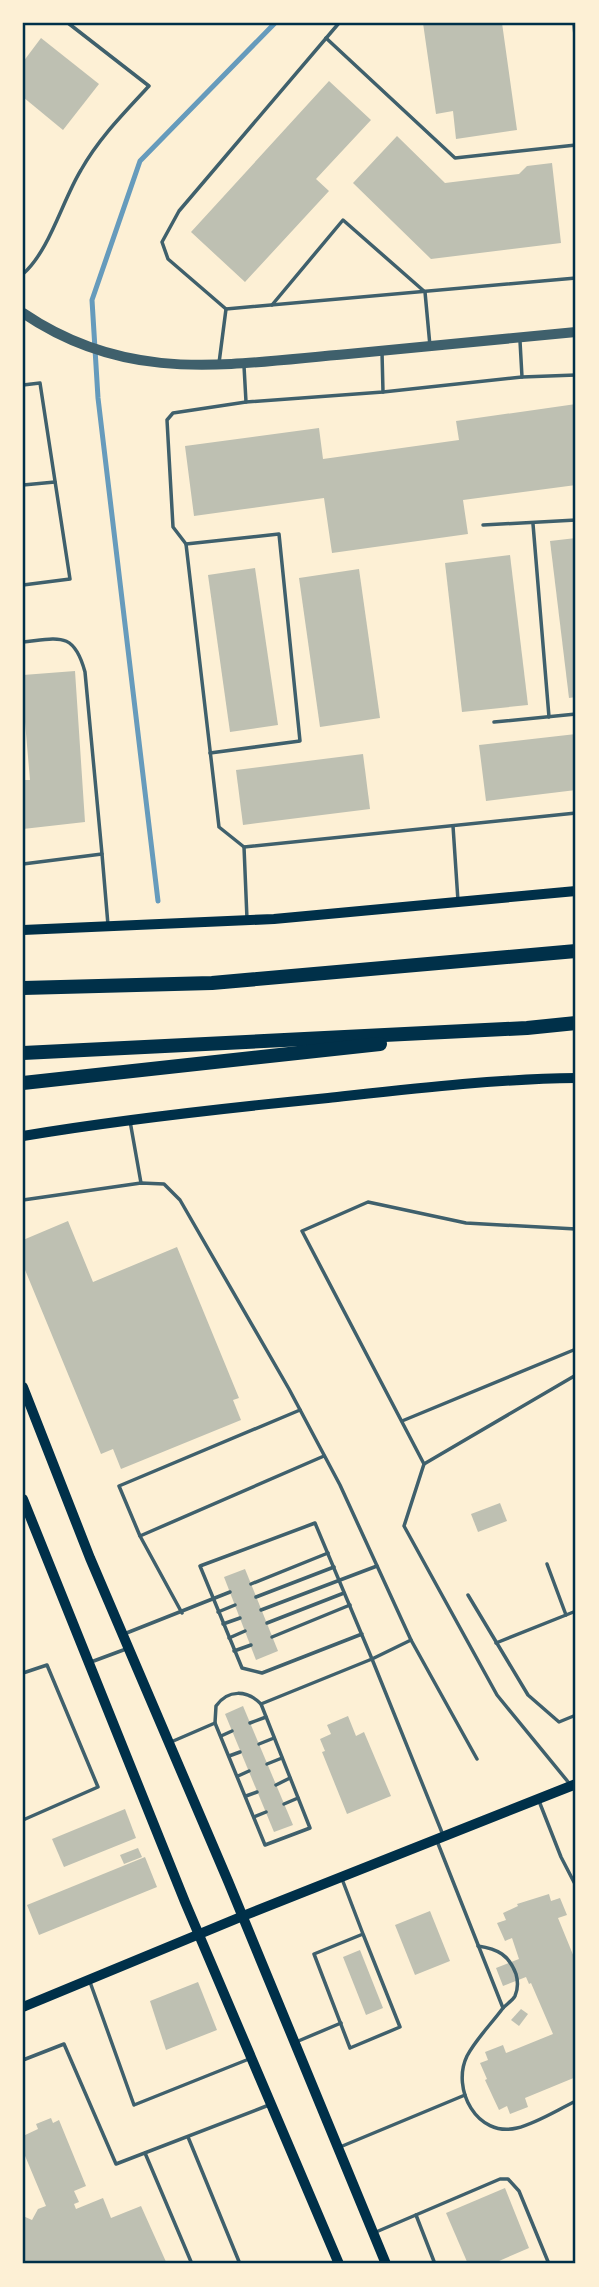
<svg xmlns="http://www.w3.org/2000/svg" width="599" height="2287" font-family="Overpass,sans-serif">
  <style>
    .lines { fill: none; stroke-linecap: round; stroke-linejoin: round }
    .stream { stroke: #669bbc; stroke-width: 5 }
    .building { fill: #bec0b2 }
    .service { stroke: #3f606c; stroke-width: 3.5 }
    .tertiary { stroke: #3f606c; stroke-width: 10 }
    .secondary { stroke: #003049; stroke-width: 10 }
    .motorway { stroke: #003049; stroke-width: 14 }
    .neatline { fill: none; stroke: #003049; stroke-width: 2.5 }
  </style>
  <rect width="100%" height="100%" fill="#fdf0d5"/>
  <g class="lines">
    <!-- stream -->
    <polyline class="stream" points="158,901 98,398 92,300 140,161 275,23"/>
  </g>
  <!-- building -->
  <g class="building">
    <polygon points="423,23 502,23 517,130 456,139 453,111 436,114"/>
    <polygon points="41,38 99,84 63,130 23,97 23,62"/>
    <polygon points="329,81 371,120 316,179 329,191 245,282 191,232"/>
    <polygon points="397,136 445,183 519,174 527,166 552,163 561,243 431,259 353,183"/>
    <polygon points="576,404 576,485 463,500 468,534 332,553 324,498 194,516 185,446 319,428 323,459 459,440 456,421"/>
    <polygon points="576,538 576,697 569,698 550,541"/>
    <polygon points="510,555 528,705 462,712 445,563"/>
    <polygon points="255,568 278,725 230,732 208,575"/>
    <polygon points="359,569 380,718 320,727 299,578"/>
    <polygon points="75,671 85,822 23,829 23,780 30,780 25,722 23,722 23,675"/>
    <polygon points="576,734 576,790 486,801 479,745"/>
    <polygon points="363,754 370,809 243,825 236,770"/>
    <polygon points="68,1221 93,1282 177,1247 239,1398 233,1400 241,1420 121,1469 113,1449 101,1454 23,1265 23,1240"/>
    <polygon points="500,1503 507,1521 478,1532 471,1514"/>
    <polygon points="245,1569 278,1651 256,1660 224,1577"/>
    <polygon points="243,1706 293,1825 274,1832 225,1714"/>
    <polygon points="348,1716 356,1736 364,1732 391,1796 347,1814 322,1752 325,1751 320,1739 331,1734 327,1725"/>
    <polygon points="125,1809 136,1838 64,1867 52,1839"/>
    <polygon points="138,1848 142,1857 124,1864 120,1855"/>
    <polygon points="145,1857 157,1887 39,1935 27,1905"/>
    <polygon points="549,1894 551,1901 560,1898 567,1915 558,1918 576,1962 576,2077 525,2098 528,2107 510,2114 507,2106 499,2110 485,2080 487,2079 480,2063 488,2060 485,2052 503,2045 506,2053 553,2034 531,1983 529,1984 526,1977 503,1986 496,1968 519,1959 512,1938 505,1941 497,1923 506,1920 503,1913 518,1906 517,1904"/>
    <polygon points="430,1911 450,1961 415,1975 395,1925"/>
    <polygon points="360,1950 383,2008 366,2015 343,1957"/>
    <polygon points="198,1982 217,2030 166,2050 150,2001"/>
    <polygon points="521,2009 528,2014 519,2026 511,2020"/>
    <polygon points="51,2118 53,2123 59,2120 86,2186 74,2191 79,2202 74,2204 76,2209 103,2198 111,2218 141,2206 167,2264 23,2264 23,2216 32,2220 38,2209 46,2206 23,2151 23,2136 38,2129 36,2124"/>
    <polygon points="505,2188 529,2248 492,2264 468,2264 446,2213"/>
  </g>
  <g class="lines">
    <!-- service -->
    <g class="service">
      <polyline points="339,23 179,211 162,242 168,259 226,309 576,278"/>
      <polyline points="574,23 576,49"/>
      <polyline points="326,38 455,158 576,145"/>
      <path d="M23,274C50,250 62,201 81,170C99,138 124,113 149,86L68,23"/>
      <polyline points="272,305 343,220 425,292 430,346"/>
      <polyline points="520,341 522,377"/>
      <polyline points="382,352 383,392"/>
      <polyline points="219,363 226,309"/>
      <polyline points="244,366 246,402"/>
      <polyline points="576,375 522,377 383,392 246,402 173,413 167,420 173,527 186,544 219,827 244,847 576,813"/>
      <polyline points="23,385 40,383 70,579 23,585"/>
      <polyline points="23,485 55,482"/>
      <polyline points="533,524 549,717"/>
      <polyline points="483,525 576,520"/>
      <polyline points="186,544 279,534 300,741 210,753"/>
      <path d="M23,642C59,638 74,631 85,672L102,854L23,864"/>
      <polyline points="494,722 576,714"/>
      <polyline points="453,826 458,901"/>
      <polyline points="244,847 247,919"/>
      <polyline points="102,854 108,925"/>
      <polyline points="130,1121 141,1183"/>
      <polyline points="23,1200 141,1183 164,1184 180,1200 289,1389 340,1485 411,1640 477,1759"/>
      <polyline points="576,1229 466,1223 368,1202 302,1231 424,1464 576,1375"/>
      <polyline points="402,1421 576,1349"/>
      <polyline points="424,1464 404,1526 497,1695 569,1783"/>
      <polyline points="140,1536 324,1456"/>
      <polyline points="547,1564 566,1615 576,1611"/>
      <polyline points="251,1584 328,1553"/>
      <polyline points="468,1595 528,1695 559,1722 576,1715"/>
      <polyline points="256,1597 334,1567"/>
      <polyline points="261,1610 377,1566"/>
      <polyline points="218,1612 235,1605"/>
      <polyline points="182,1613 140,1536 119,1486 300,1410"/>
      <polyline points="267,1623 344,1593"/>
      <polyline points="223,1624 240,1618"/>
      <polyline points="124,1634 230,1592"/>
      <polyline points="362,1634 262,1673 242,1668 200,1566 315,1523 372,1659 411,1640"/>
      <polyline points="272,1637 350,1605"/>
      <polyline points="229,1638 245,1631"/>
      <polyline points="496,1643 566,1615"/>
      <polyline points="234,1651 251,1645"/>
      <polyline points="91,1662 126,1649"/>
      <polyline points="23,1673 47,1665 98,1787 23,1820"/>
      <path d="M215,1723L216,1706C228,1689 247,1690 261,1704"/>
      <polyline points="250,1723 266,1717"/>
      <polyline points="221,1736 232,1731"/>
      <polyline points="171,1742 215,1723 265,1845 310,1828 261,1704 372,1659 443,1835"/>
      <polyline points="259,1744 274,1738"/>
      <polyline points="229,1756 240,1752"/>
      <polyline points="267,1764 282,1758"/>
      <polyline points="238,1776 249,1771"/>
      <polyline points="276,1785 290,1778"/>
      <polyline points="246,1796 257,1792"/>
      <polyline points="539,1801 561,1857 576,1886"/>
      <polyline points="284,1804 298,1798"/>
      <polyline points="254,1817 266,1812"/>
      <path d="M437,1841L503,2008C492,2023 476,2039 467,2056C451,2089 477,2138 517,2128C537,2123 557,2110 576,2101"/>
      <polyline points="342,1879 363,1934 314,1954 350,2048 400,2027 363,1934"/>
      <path d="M478,1946C498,1949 509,1955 516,1974C518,1981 518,1989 515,1996C513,2000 507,2004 503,2008"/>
      <polyline points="90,1982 134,2105 249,2059"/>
      <polyline points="296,2042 341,2023"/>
      <polyline points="23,2060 64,2044 116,2164 269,2105"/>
      <polyline points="188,2137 240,2264"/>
      <polyline points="340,2147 465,2095"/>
      <polyline points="145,2153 192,2264"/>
      <polyline points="416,2215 435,2264"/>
      <polyline points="376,2232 500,2179 508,2179 519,2191 549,2264"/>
    </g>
    <!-- tertiary -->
    <path class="tertiary" d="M23,313C129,385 228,364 348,354C424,347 500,340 576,332"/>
    <!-- secondary -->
    <g class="secondary">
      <polyline points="23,930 274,919 576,891"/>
      <path d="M23,1136C124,1119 226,1108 328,1098C410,1089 493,1079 576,1078"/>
      <polyline points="23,1387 90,1558 228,1881 386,2264"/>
      <polyline points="23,1499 185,1902 339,2264"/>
      <polyline points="23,2007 243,1916 576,1784"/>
    </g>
    <!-- motorway -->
    <g class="motorway">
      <polyline points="23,988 212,983 576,951"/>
      <polyline points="23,1053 527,1028 576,1023"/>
      <polyline points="23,1083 380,1044"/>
    </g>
  </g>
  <!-- border -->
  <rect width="599" height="2287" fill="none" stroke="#fdf0d5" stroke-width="49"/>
  <rect x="24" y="24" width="550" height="2238" class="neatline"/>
</svg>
